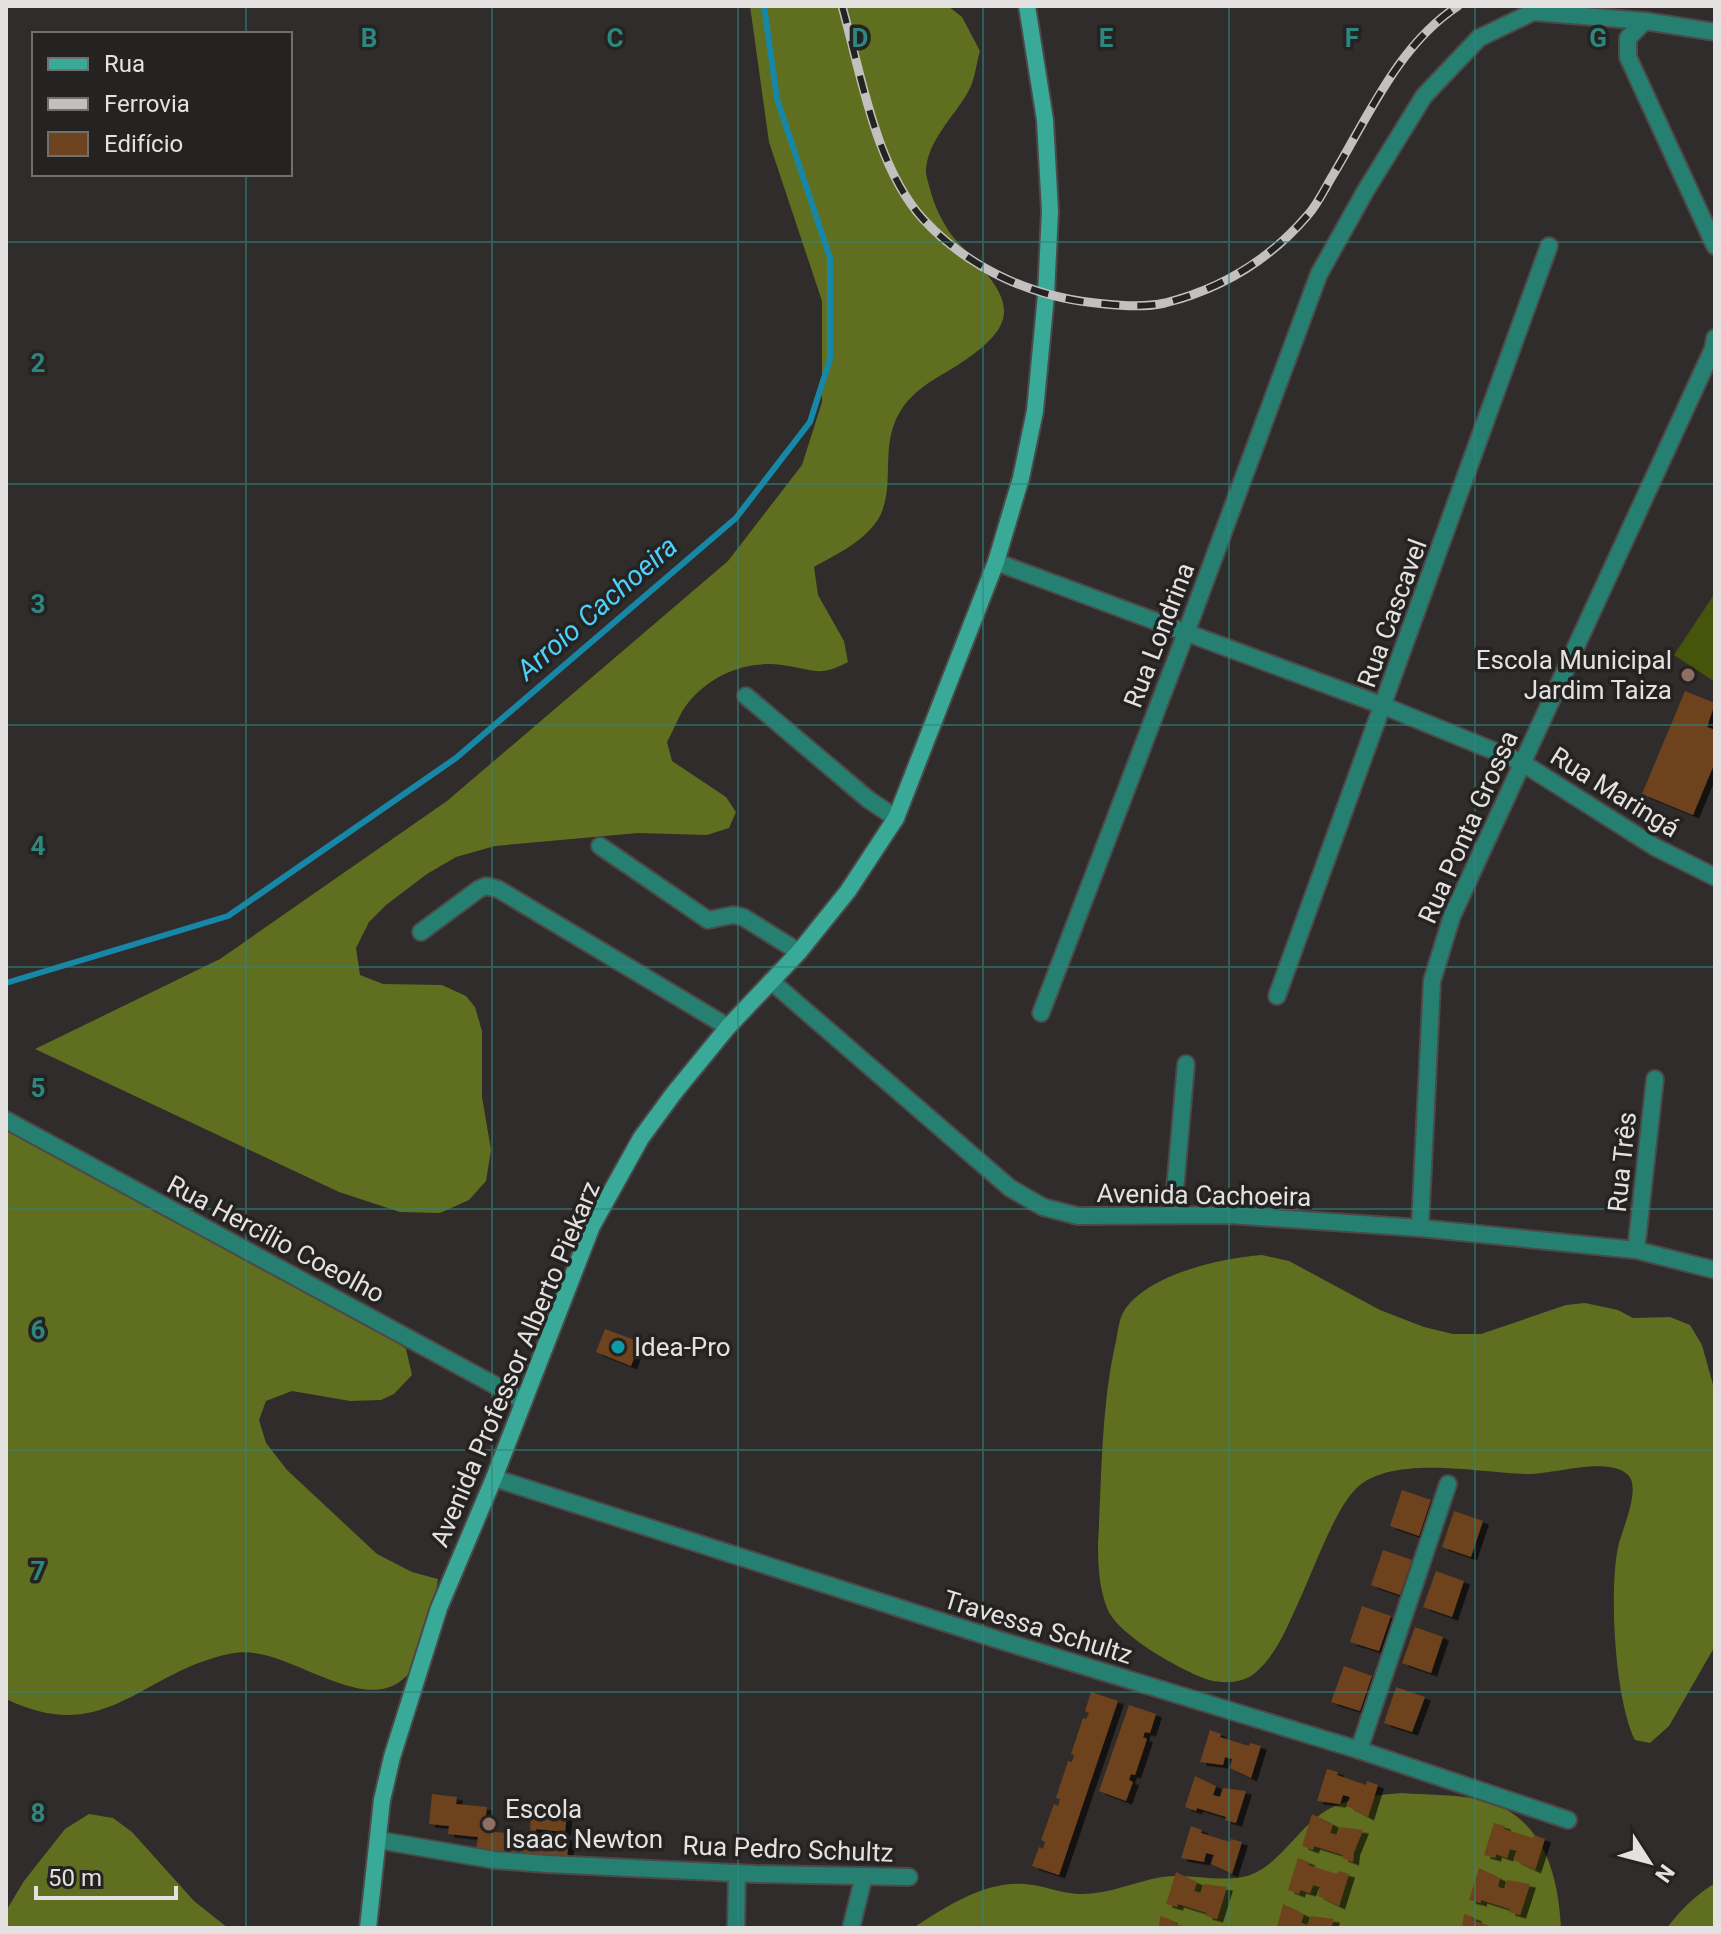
<svg xmlns="http://www.w3.org/2000/svg" width="1721" height="1934" font-family="Roboto,sans-serif">
  <style>
    .green { fill: #47540b }
    .forest { fill: #606e1f }
    .lines { fill: none; stroke-linecap: round; stroke-linejoin: round }
    .stream { stroke: #1787a8; stroke-width: 6 }
    .building { fill: #6d421e; filter: url(#shadow) }
    .minor-casing { stroke: #4c4948; stroke-width: 20 }
    .secondary-casing { stroke: #4c4948; stroke-width: 20 }
    .minor { stroke: #268072; stroke-width: 16 }
    .secondary { stroke: #39a998; stroke-width: 16 }
    .rail-casing { stroke: #c2c1c0; stroke-width: 9 }
    .rail { stroke: #252321; stroke-width: 6; stroke-dasharray: 18; stroke-linecap: butt }
    .grid { fill: none; stroke: #2f867f; stroke-width: 2; stroke-opacity: 0.55 }
    .education-dot { fill: #8d6e63; stroke: #252321; stroke-width: 3 }
    .culture-dot { fill: #0f9aa8; stroke: #252321; stroke-width: 3 }
    .labels { text-anchor: middle; dominant-baseline: central; stroke-width: 7; stroke-linejoin: round; paint-order: stroke }
    .street-label { font-size: 26px; fill: #e3e2e1; stroke: #252321 }
    .poi-label { font-size: 26px; fill: #e3e2e1; stroke: #252321; text-anchor: start }
    .water-label { font-size: 28px; font-style: italic; fill: #4cd0fc; stroke: #252321 }
    .grid-label { font-size: 26px; text-anchor: middle; font-weight: bold; fill: #2f867f; stroke: #252321; stroke-width: 7; stroke-linejoin: round; paint-order: stroke }
  </style>
  <defs>
    <filter id="shadow"><feDropShadow dx="6" dy="3.5" stdDeviation="0" flood-color="#0009"/></filter>
  </defs>
  <rect width="100%" height="100%" fill="#2f2c2b"/>
  <!-- green -->
  <polygon class="green" points="1715,593 1715,682 1674,655"/>
  <!-- forest -->
  <g class="forest">
    <path d="M750,6H948L962,17L980,51C976,64 975,81 968,92C954,117 927,141 926,171C926,177 929,184 930,189C934,205 941,219 950,233C966,254 1005,284 1004,312C1004,342 950,369 927,384C863,428 906,485 874,525C859,544 835,555 814,567L818,595L844,641L848,662C818,678 814,669 782,665C747,660 710,675 688,703C679,714 674,730 667,742L672,761L726,797L736,812L729,828L707,835L638,833L495,846L456,857L427,874L386,905L369,922L356,948L360,975L383,984L442,985L466,996L475,1007L482,1031V1097L491,1150L486,1181L469,1200L440,1213L400,1212L339,1192L35,1049L220,959L447,801L728,561L802,465L822,402V301L769,142Z"/>
    <path d="M6,1119L382,1330L406,1349L412,1375L394,1394L381,1400L350,1401L292,1391L266,1401L259,1420L266,1443L287,1470L377,1554L412,1572L438,1579C433,1608 427,1661 402,1680C358,1715 286,1644 234,1653C141,1670 108,1748 6,1699Z"/>
    <path d="M1262,1255L1289,1261L1380,1310L1424,1327L1453,1334H1481L1566,1305L1585,1303L1618,1310L1633,1318L1670,1317L1690,1325L1702,1345L1715,1392V1646L1669,1726L1650,1743L1635,1740C1615,1701 1608,1586 1619,1543C1623,1528 1642,1486 1627,1474C1606,1456 1552,1475 1526,1474C1478,1473 1385,1452 1352,1493C1332,1517 1313,1571 1299,1601C1288,1625 1276,1656 1255,1673C1243,1683 1224,1684 1209,1680C1182,1671 1117,1635 1107,1608C1099,1588 1098,1564 1098,1543C1102,1476 1101,1406 1116,1341C1118,1331 1119,1319 1124,1311C1148,1274 1221,1258 1262,1255Z"/>
    <path d="M1402,1793C1426,1795 1453,1794 1477,1799C1541,1812 1558,1870 1561,1928H913C945,1907 985,1881 1024,1884C1042,1885 1060,1893 1078,1894C1108,1895 1133,1882 1162,1877C1190,1873 1218,1883 1247,1876C1274,1869 1295,1834 1316,1818C1341,1797 1371,1796 1402,1793Z"/>
    <polygon points="89,1814 113,1818 132,1832 194,1901 228,1928 6,1928 6,1911 24,1881 65,1829"/>
    <path d="M1715,1883V1928H1667C1680,1910 1696,1895 1715,1883Z"/>
  </g>
  <g class="lines">
    <!-- stream -->
    <polyline class="stream" points="6,983 228,916 456,758 736,518 810,422 830,359 830,258 777,99 764,6"/>
  </g>
  <!-- building -->
  <g class="building">
    <polygon points="1685,691 1715,703 1707,727 1715,730 1715,762 1693,815 1642,794"/>
    <polygon points="605,1329 640,1342 631,1366 596,1352"/>
    <polygon points="1402,1490 1431,1500 1419,1536 1390,1526"/>
    <polygon points="1454,1511 1483,1521 1471,1557 1442,1547"/>
    <polygon points="1383,1550 1412,1560 1400,1595 1371,1585"/>
    <polygon points="1436,1571 1464,1581 1452,1617 1423,1607"/>
    <polygon points="1362,1606 1391,1616 1379,1651 1350,1642"/>
    <polygon points="1415,1627 1443,1637 1431,1673 1402,1663"/>
    <polygon points="1344,1666 1372,1676 1360,1711 1331,1702"/>
    <polygon points="1396,1687 1425,1697 1412,1732 1384,1723"/>
    <polygon points="1091,1692 1118,1701 1059,1875 1032,1866 1039,1847 1043,1849 1045,1842 1041,1840 1054,1804 1058,1806 1060,1799 1056,1798 1068,1761 1072,1762 1074,1755 1071,1754 1083,1718 1086,1719 1089,1713 1085,1711"/>
    <polygon points="1129,1705 1156,1714 1150,1733 1145,1732 1143,1737 1147,1739 1135,1775 1131,1774 1129,1780 1133,1782 1126,1801 1099,1791"/>
    <polygon points="1210,1730 1221,1734 1220,1737 1249,1746 1250,1743 1261,1746 1251,1778 1230,1768 1232,1759 1225,1757 1223,1765 1200,1762"/>
    <polygon points="1327,1769 1338,1772 1337,1775 1366,1785 1367,1781 1378,1785 1368,1817 1347,1806 1350,1797 1343,1795 1340,1804 1317,1801"/>
    <polygon points="1195,1776 1216,1786 1213,1795 1220,1797 1223,1788 1246,1791 1236,1823 1225,1820 1226,1817 1197,1808 1196,1811 1185,1807"/>
    <polygon points="432,1794 457,1797 456,1804 487,1807 484,1831 530,1835 531,1809 567,1812 565,1832 536,1829 536,1834 569,1837 567,1858 476,1849 478,1837 448,1834 449,1826 429,1824"/>
    <polygon points="1312,1814 1333,1824 1330,1833 1337,1835 1340,1827 1363,1830 1354,1852 1353,1862 1342,1858 1343,1855 1314,1846 1313,1850 1302,1846"/>
    <polygon points="1494,1823 1505,1826 1504,1829 1533,1838 1534,1835 1545,1839 1535,1870 1514,1860 1517,1851 1510,1849 1507,1858 1496,1854 1495,1858 1484,1855"/>
    <polygon points="1191,1826 1202,1830 1201,1833 1230,1842 1231,1839 1242,1842 1232,1874 1211,1864 1214,1855 1206,1853 1204,1862 1181,1858"/>
    <polygon points="1298,1858 1309,1862 1308,1865 1337,1874 1338,1871 1349,1874 1339,1906 1318,1896 1320,1887 1313,1885 1310,1893 1300,1890 1299,1894 1288,1890"/>
    <polygon points="1479,1868 1500,1878 1498,1887 1505,1889 1507,1880 1530,1884 1520,1915 1509,1912 1510,1909 1481,1900 1481,1903 1469,1900"/>
    <polygon points="1176,1872 1197,1882 1194,1891 1201,1893 1204,1884 1227,1887 1217,1919 1206,1916 1207,1913 1178,1904 1177,1907 1166,1904"/>
    <polygon points="1283,1904 1304,1914 1301,1923 1308,1925 1311,1916 1334,1919 1331,1928 1277,1928"/>
    <polygon points="1464,1914 1476,1918 1475,1921 1496,1928 1462,1928"/>
    <polygon points="1160,1916 1172,1920 1171,1922 1187,1928 1159,1928"/>
  </g>
  <g class="lines">
    <defs>
      <g id="minor">
        <polyline points="1715,32 1645,21 1628,38 1628,57 1715,246"/>
        <polyline points="996,562 1384,706 1521,762 1655,847 1715,877"/>
        <polyline points="746,696 869,800 896,818"/>
        <polyline points="600,846 708,920 733,915 743,917 799,952"/>
        <polyline points="421,932 479,889 486,886 498,889 728,1027"/>
        <polyline points="771,981 1010,1188 1043,1207 1078,1216 1230,1215 1420,1228 1636,1250 1715,1270"/>
        <polyline points="1277,996 1549,246"/>
        <polyline points="1041,1013 1186,633 1319,274 1366,190 1424,96 1479,38 1533,12 1645,21"/>
        <polyline points="6,1120 524,1401"/>
        <polyline points="1173,1213 1186,1064"/>
        <polyline points="1420,1228 1432,981 1452,916 1713,349 1715,338"/>
        <polyline points="1636,1250 1655,1079"/>
        <polyline points="494,1478 999,1640 1359,1750 1568,1820"/>
        <polyline points="1359,1750 1448,1484"/>
        <polyline points="378,1840 494,1860 547,1864 756,1874 909,1877"/>
        <polyline points="736,1928 737,1873"/>
        <polyline points="851,1928 864,1876"/>
      </g>
      <polyline id="secondary" points="368,1928 382,1800 392,1757 439,1608 494,1478 592,1226 641,1138 674,1093 728,1027 799,952 848,891 896,818 996,562 1021,478 1035,411 1046,295 1050,211 1045,120 1027,6"/>
    </defs>
    <!-- minor casing -->
    <use href="#minor" class="minor-casing"/>
    <!-- secondary casing -->
    <use href="#secondary" class="secondary-casing"/>
    <!-- minor -->
    <use href="#minor" class="minor"/>
    <!-- secondary -->
    <use href="#secondary" class="secondary"/>
    <defs>
      <path id="rail" d="M842,6C861,73 875,166 923,219C971,271 1037,299 1105,304C1124,306 1147,307 1165,303C1221,289 1270,259 1307,216C1318,204 1325,188 1333,175C1368,117 1399,44 1458,6"/>
    </defs>
    <!-- rail casing -->
    <use href="#rail" class="rail-casing"/>
    <!-- rail -->
    <use href="#rail" class="rail"/>
  </g>
  <!-- grid -->
  <path class="grid" d="M246,6V34M492,6V1928M738,6V1928M983,6V1928M1229,6V1928M1475,6V1928M246,174V1928M6,242H1715M6,484H1715M6,725H1715M6,967H1715M6,1209H1715M6,1450H1715M6,1692H1715"/>
  <!-- markers -->
  <g class="education-dot">
    <circle cx="1688" cy="675" r="8"/>
    <circle cx="489" cy="1824" r="8"/>
  </g>
  <circle class="culture-dot" cx="618" cy="1347" r="8"/>
  <g class="labels">
    <!-- street labels -->
    <g class="street-label">
      <text transform="translate(1392 613) rotate(-70)">Rua Cascavel</text>
      <text transform="translate(1159 635) rotate(-69)">Rua Londrina</text>
      <text transform="translate(1615 792) rotate(32)">Rua Maringá</text>
      <text transform="translate(1468 827) rotate(-66)">Rua Ponta Grossa</text>
      <text transform="translate(1622 1162) rotate(-84)">Rua Três</text>
      <text transform="translate(1204 1195) rotate(1)">Avenida Cachoeira</text>
      <text transform="translate(276 1239) rotate(28)">Rua Hercílio Coeolho</text>
      <text transform="translate(515 1364) rotate(-67)">Avenida Professor Alberto Piekarz</text>
      <text transform="translate(1038 1627) rotate(17)">Travessa Schultz</text>
      <text transform="translate(788 1849) rotate(2)">Rua Pedro Schultz</text>
    </g>
    <!-- poi labels -->
    <g class="poi-label">
      <text x="1672" y="660" text-anchor="end">Escola Municipal<tspan x="1672" dy="30">Jardim Taiza</tspan></text>
      <text x="634" y="1347">Idea-Pro</text>
      <text x="505" y="1809">Escola<tspan x="505" dy="30">Isaac Newton</tspan></text>
    </g>
    <!-- water labels -->
    <g class="water-label">
      <text transform="translate(597 608) rotate(-41)">Arroio Cachoeira</text>
    </g>
  </g>
  <g class="grid-label">
    <text x="369" y="47">B</text>
    <text x="615" y="47">C</text>
    <text x="860" y="47">D</text>
    <text x="1106" y="47">E</text>
    <text x="1352" y="47">F</text>
    <text x="1598" y="47">G</text>
    <text x="38" y="372">2</text>
    <text x="38" y="613">3</text>
    <text x="38" y="855">4</text>
    <text x="38" y="1097">5</text>
    <text x="38" y="1339">6</text>
    <text x="38" y="1580">7</text>
    <text x="38" y="1822">8</text>
  </g>
  <!-- border -->
  <rect width="1721" height="1934" fill="none" stroke="#e3e2e1" stroke-width="16"/>
  <!-- legend -->
  <rect x="32" y="32" width="260" height="144" fill="#252321" stroke="#716f6e" stroke-width="2"/>
  <rect x="48" y="58" width="40" height="12" fill="#39a998" stroke="#716f6e" stroke-width="2"/>
  <text x="104" y="72" font-size="24" fill="#e3e2e1">Rua</text>
  <rect x="48" y="98" width="40" height="12" fill="#c2c1c0" stroke="#716f6e" stroke-width="2"/>
  <text x="104" y="112" font-size="24" fill="#e3e2e1">Ferrovia</text>
  <rect x="48" y="132" width="40" height="24" fill="#6d421e" stroke="#716f6e" stroke-width="2"/>
  <text x="104" y="152" font-size="24" fill="#e3e2e1">Edifício</text>
  <!-- north arrow -->
  <g transform="translate(1649 1862) rotate(126)" stroke="#252321" stroke-width="6" paint-order="stroke">
  <path d="M0-6L14 30L0 20L-14 30Z" fill="#e3e2e1"/>
  <text y="-12" font-size="22" font-weight="bold" text-anchor="middle" fill="#e3e2e1">N</text>
  </g>
  <!-- scale -->
  <path d="M36 1886v12h140v-12" fill="none" stroke="#e3e2e1" stroke-width="4"/>
  <text x="48" y="1886" font-size="24" fill="#e3e2e1" stroke="#252321" stroke-width="6" paint-order="stroke">50 m</text>
</svg>
